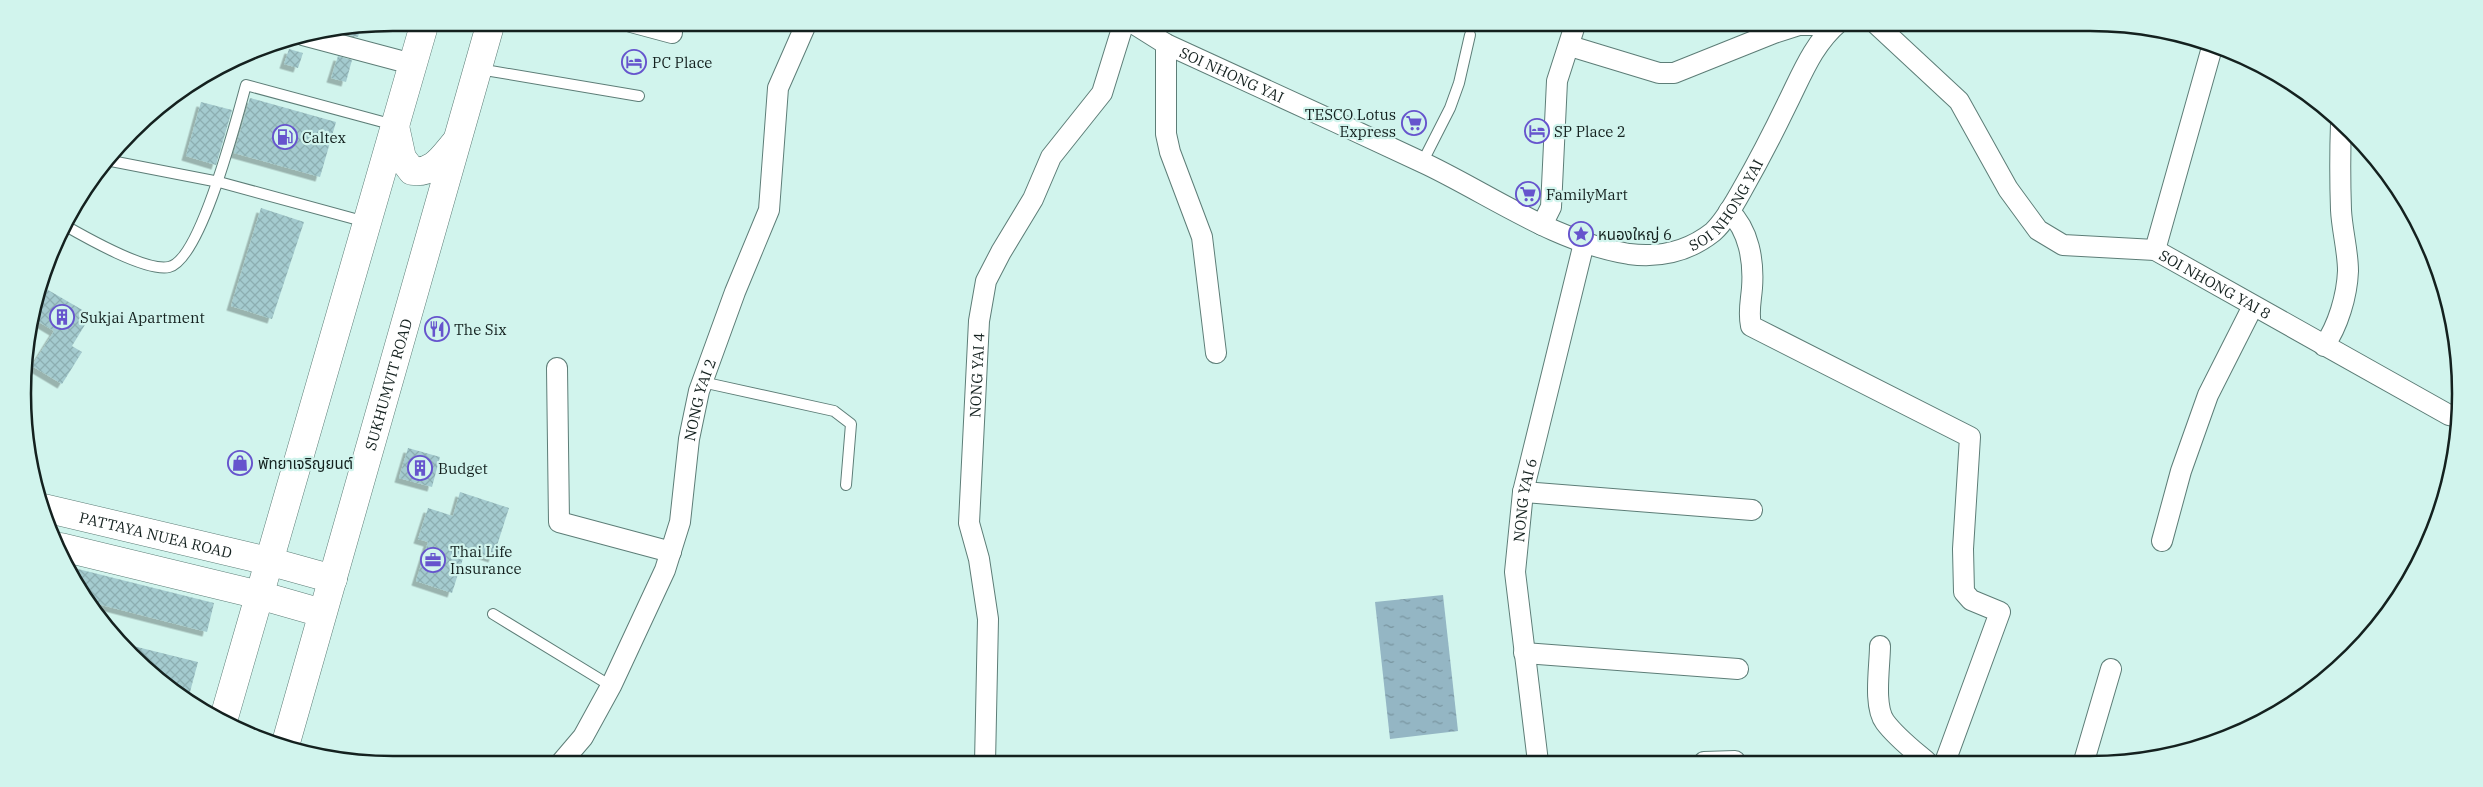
<svg xmlns="http://www.w3.org/2000/svg" width="2483" height="787" font-family="'IBM Plex Serif','Noto Sans Thai',serif">
  <style>
    .water { fill: url(#water-ripples) }
    .building { fill: url(#building-cross-hatch); filter: url(#shadow) }
    .lines { fill: none; stroke-linecap: round; stroke-linejoin: round }
    .lane-casing { stroke: #5d7d77; stroke-width: 12 }
    .street-casing { stroke: #5d7d77; stroke-width: 22 }
    .secondary-casing { stroke: #5d7d77; stroke-width: 29 }
    .highway-casing { stroke: #5d7d77; stroke-width: 29 }
    .lane { stroke: #fff; stroke-width: 10 }
    .street { stroke: #fff; stroke-width: 20 }
    .secondary { stroke: #fff; stroke-width: 28 }
    .highway { stroke: #fff; stroke-width: 28 }
    .labels { text-anchor: middle; dominant-baseline: central; stroke-width: 4.5; stroke-linejoin: round; paint-order: stroke }
    .poi-label { font-size: 15px; fill: #14211f; stroke: #d1f4ed; text-anchor: start }
    .street-label { font-size: 15px; fill: #14211f; stroke: #d1f4ed }
    .rim { fill: none; stroke: #14211f; stroke-width: 2.5 }
  </style>
  <defs>
    <pattern id="water-ripples" width="26" height="14" patternUnits="userSpaceOnUse" patternTransform="scale(1.25)"><rect width="26" height="14" fill="#94b6c4"/><path d="M2 4q2-2 4 0t4 0M15 11q2-2 4 0t4 0" fill="none" stroke="#78949f"/></pattern>
    <pattern id="building-cross-hatch" width="8" height="8" patternUnits="userSpaceOnUse" patternTransform="scale(1.25)"><rect width="8" height="8" fill="#a4cbcf"/><path d="M0 0l8 8M0 8l8-8" fill="none" stroke="#8caeb1"/></pattern>
    <filter id="shadow"><feDropShadow dx="-4.5" dy="4.5" stdDeviation="0" flood-color="#0004"/></filter>
  </defs>
  <rect width="100%" height="100%" fill="#d1f4ed"/>
  <!-- water -->
  <polygon class="water" points="1443,595 1458,731 1390,739 1375,602"/>
  <!-- building -->
  <g class="building">
    <polygon points="361,26 358,37 345,34 347,27"/>
    <polygon points="289,49 303,53 298,68 284,64"/>
    <polygon points="338,56 352,60 346,82 331,78"/>
    <polygon points="250,98 336,122 320,177 234,153"/>
    <polygon points="201,102 232,110 216,165 186,156"/>
    <polygon points="261,208 304,222 272,319 231,306"/>
    <polygon points="43,287 91,315 72,346 82,352 62,384 32,366 54,331 34,319"/>
    <polygon points="408,448 440,457 432,487 399,478"/>
    <polygon points="460,492 509,508 493,558 466,549 452,593 416,581 428,542 418,539 428,508 453,516"/>
    <polygon points="70,567 214,603 207,632 86,601"/>
    <polygon points="121,643 198,662 190,692 182,690 181,696 131,656"/>
  </g>
  <g class="lines">
    <defs>
      <g id="lane">
        <polyline points="479,69 639,96"/>
        <polyline points="106,160 219,182 366,222"/>
        <polyline points="1422,163 1450,108 1459,83 1470,35"/>
        <path d="M64,225C85,237 146,272 169,267C201,260 237,117 246,85L394,125"/>
        <polyline points="702,382 834,411 851,424 846,485"/>
        <polyline points="493,614 611,686"/>
      </g>
      <g id="street">
        <polyline points="631,22 672,33"/>
        <path id="s1" d="M1131,22L1166,44C1253,84 1341,124 1428,165C1494,197 1556,242 1629,254C1660,258 1689,251 1713,232C1725,221 1734,204 1742,190C1758,162 1773,133 1787,104C1802,74 1813,44 1839,22"/>
        <path id="s2" d="M1874,22L1959,101L2008,189L2038,230L2063,245L2155,250L2449,415L2458,417"/>
        <polyline points="303,35 412,64"/>
        <polyline points="1166,44 1166,134 1170,152 1202,237 1216,353"/>
        <polyline points="1570,46 1659,73 1674,73 1774,33 1799,25 1813,25 1830,30"/>
        <path d="M1729,211C1749,230 1754,261 1752,288C1751,301 1748,312 1751,326L1970,437L1963,549L1964,592L1971,600L2000,612L1945,762"/>
        <polyline points="1542,225 1551,207 1557,81 1576,22"/>
        <polyline points="2155,250 2211,51"/>
        <path d="M2324,346C2338,326 2347,296 2348,271C2348,251 2342,230 2341,210C2340,181 2340,152 2341,123"/>
        <polyline points="557,368 559,522 671,552"/>
        <polyline points="1523,492 1752,510"/>
        <polyline points="2162,541 2181,471 2208,395 2253,306"/>
        <path d="M1880,646C1880,666 1873,706 1885,722C1896,737 1913,750 1927,762"/>
        <polyline points="1524,653 1738,669"/>
        <polyline points="2084,761 2111,669"/>
        <path id="s3" d="M1538,762L1515,572L1523,492L1584,243"/>
        <polyline points="1704,762 1735,761"/>
        <path id="s4" d="M985,763L988,619L979,559L969,523L979,321L986,281L1001,252L1033,199L1051,157L1102,93L1124,22"/>
        <path id="s5" d="M560,764L583,737L611,686L665,570L680,522L689,439L699,391L735,292L769,210L778,88L807,22"/>
      </g>
      <g id="secondary">
        <path id="s6" d="M44,508L268,561"/>
        <polyline points="61,547 259,595"/>
      </g>
      <g id="highway">
        <path d="M395,126L402,158L412,171C433,174 443,157 455,143"/>
        <polyline points="268,561 333,579"/>
        <polyline points="259,595 322,613"/>
        <polyline points="223,721 425,22"/>
        <path id="s7" d="M285,746L491,22"/>
      </g>
    </defs>
    <!-- lane casing -->
    <use href="#lane" class="lane-casing"/>
    <!-- street casing -->
    <use href="#street" class="street-casing"/>
    <!-- secondary casing -->
    <use href="#secondary" class="secondary-casing"/>
    <!-- highway casing -->
    <use href="#highway" class="highway-casing"/>
    <!-- lane -->
    <use href="#lane" class="lane"/>
    <!-- street -->
    <use href="#street" class="street"/>
    <!-- secondary -->
    <use href="#secondary" class="secondary"/>
    <!-- highway -->
    <use href="#highway" class="highway"/>
  </g>
  <!-- icons -->
  <defs>
    <symbol id="hotel-ring" viewBox="-11 -11 22 22"><circle r="9.5" fill="#d1f4ed" stroke="#6654cd" stroke-width="1.5"/><path d="M-6-4.5h1.5V1H6V5H4.5V3h-9V5H-6ZM-4 0a1.8 1.8 0 1 1 3.6 0ZM.5 0V-2.5h3Q6-2.5 6 0Z" fill="#6654cd"/></symbol>
    <symbol id="supermarket-ring" viewBox="-11 -11 22 22"><circle r="9.5" fill="#d1f4ed" stroke="#6654cd" stroke-width="1.5"/><path d="M-6-5.5h2.5l.6 2H6L4.5 2H-2.5L-4.4-4H-6ZM-1.5 3.2a1.3 1.3 0 1 0 .1 0ZM3 3.2a1.3 1.3 0 1 0 .1 0Z" fill="#6654cd"/></symbol>
    <symbol id="fuel-ring" viewBox="-11 -11 22 22"><circle r="9.5" fill="#d1f4ed" stroke="#6654cd" stroke-width="1.5"/><path d="M-5.5-6h7V0h2V4h1.3V-2.5L3-4.5l.8-.8L6-3V5H2.5V1h-1V6h-7ZM-4.2-4.7v3.2H.2V-4.7Z" fill="#6654cd"/></symbol>
    <symbol id="sight-ring" viewBox="-11 -11 22 22"><circle r="9.5" fill="#d1f4ed" stroke="#6654cd" stroke-width="1.5"/><path d="M0-6L1.8-2.2L6-1.7L2.9 1.2L3.7 5.4L0 3.3L-3.7 5.4L-2.9 1.2L-6-1.7L-1.8-2.2Z" fill="#6654cd"/></symbol>
    <symbol id="building-ring" viewBox="-11 -11 22 22"><circle r="9.5" fill="#d1f4ed" stroke="#6654cd" stroke-width="1.5"/><path d="M-4-6H4V6H1V3H-1V6H-4ZM-2.5-4.3h1.7v1.8h-1.7ZM.8-4.3h1.7v1.8H.8ZM-2.5-1h1.7V.8h-1.7ZM.8-1h1.7V.8H.8Z" fill="#6654cd"/></symbol>
    <symbol id="restaurant-ring" viewBox="-11 -11 22 22"><circle r="9.5" fill="#d1f4ed" stroke="#6654cd" stroke-width="1.5"/><path d="M-5-6h1v4h1v-4h1v4h1v-4h1v5L-1.5 .5V6h-2V.5L-5-1ZM5-6V6H3V1.5H1.5Q1.5-4 5-6Z" fill="#6654cd"/></symbol>
    <symbol id="shop-ring" viewBox="-11 -11 22 22"><circle r="9.5" fill="#d1f4ed" stroke="#6654cd" stroke-width="1.5"/><path d="M-5-2.5h2.3a2.7 3.5 0 0 1 5.4 0H5L5.5 6h-11ZM-1.5-2.5h3a1.5 2.3 0 0 0-3 0Z" fill="#6654cd"/></symbol>
    <symbol id="office-ring" viewBox="-11 -11 22 22"><circle r="9.5" fill="#d1f4ed" stroke="#6654cd" stroke-width="1.5"/><path d="M-6-3h4V-5.5h4V-3h4V5H-6ZM-1-4.5V-3h2v-1.5ZM-6 0V1H6V0Z" fill="#6654cd"/></symbol>
  </defs>
  <g fill-rule="evenodd">
    <use href="#hotel-ring" x="620" y="48" width="28" height="28"/>
    <use href="#supermarket-ring" x="1400" y="109" width="28" height="28"/>
    <use href="#hotel-ring" x="1523" y="117" width="28" height="28"/>
    <use href="#fuel-ring" x="271" y="123" width="28" height="28"/>
    <use href="#supermarket-ring" x="1514" y="180" width="28" height="28"/>
    <use href="#sight-ring" x="1567" y="220" width="28" height="28"/>
    <use href="#building-ring" x="48" y="303" width="28" height="28"/>
    <use href="#restaurant-ring" x="423" y="315" width="28" height="28"/>
    <use href="#shop-ring" x="226" y="449" width="28" height="28"/>
    <use href="#building-ring" x="406" y="454" width="28" height="28"/>
    <use href="#office-ring" x="419" y="546" width="28" height="28"/>
  </g>
  <g class="labels">
    <!-- poi labels -->
    <g class="poi-label">
      <text x="652" y="62">PC Place</text>
      <text x="1396" y="114" text-anchor="end">TESCO Lotus<tspan x="1396" dy="17">Express</tspan></text>
      <text x="1554" y="131">SP Place 2</text>
      <text x="302" y="137">Caltex</text>
      <text x="1546" y="194">FamilyMart</text>
      <text x="1598" y="234">หนองใหญ่ 6</text>
      <text x="80" y="317">Sukjai Apartment</text>
      <text x="454" y="329">The Six</text>
      <text x="258" y="463">พัทยาเจริญยนต์</text>
      <text x="438" y="468">Budget</text>
      <text x="450" y="551">Thai Life<tspan x="450" dy="17">Insurance</tspan></text>
    </g>
    <!-- street labels -->
    <g class="street-label">
      <text stroke="none"><textPath href="#s1" startOffset="114">SOI NHONG YAI</textPath></text>
      <text stroke="none"><textPath href="#s1" startOffset="669">SOI NHONG YAI</textPath></text>
      <text stroke="none"><textPath href="#s2" startOffset="458">SOI NHONG YAI 8</textPath></text>
      <text stroke="none"><textPath href="#s4" startOffset="390">NONG YAI 4</textPath></text>
      <text stroke="none"><textPath href="#s7" startOffset="376">SUKHUMVIT ROAD</textPath></text>
      <text stroke="none"><textPath href="#s5" startOffset="396">NONG YAI 2</textPath></text>
      <text stroke="none"><textPath href="#s3" startOffset="264">NONG YAI 6</textPath></text>
      <text stroke="none"><textPath href="#s6" startOffset="115">PATTAYA NUEA ROAD</textPath></text>
    </g>
  </g>
  <!-- crop -->
  <path d="M0 0H2483V787H0ZM393 31H2090A362 362 0 0 1 2452 393V394A362 362 0 0 1 2090 756H393A362 362 0 0 1 31 394V393A362 362 0 0 1 393 31Z" fill="#d1f4ed" fill-rule="evenodd"/>
  <path class="rim" d="M393 31H2090A362 362 0 0 1 2452 393V394A362 362 0 0 1 2090 756H393A362 362 0 0 1 31 394V393A362 362 0 0 1 393 31Z"/>
</svg>
